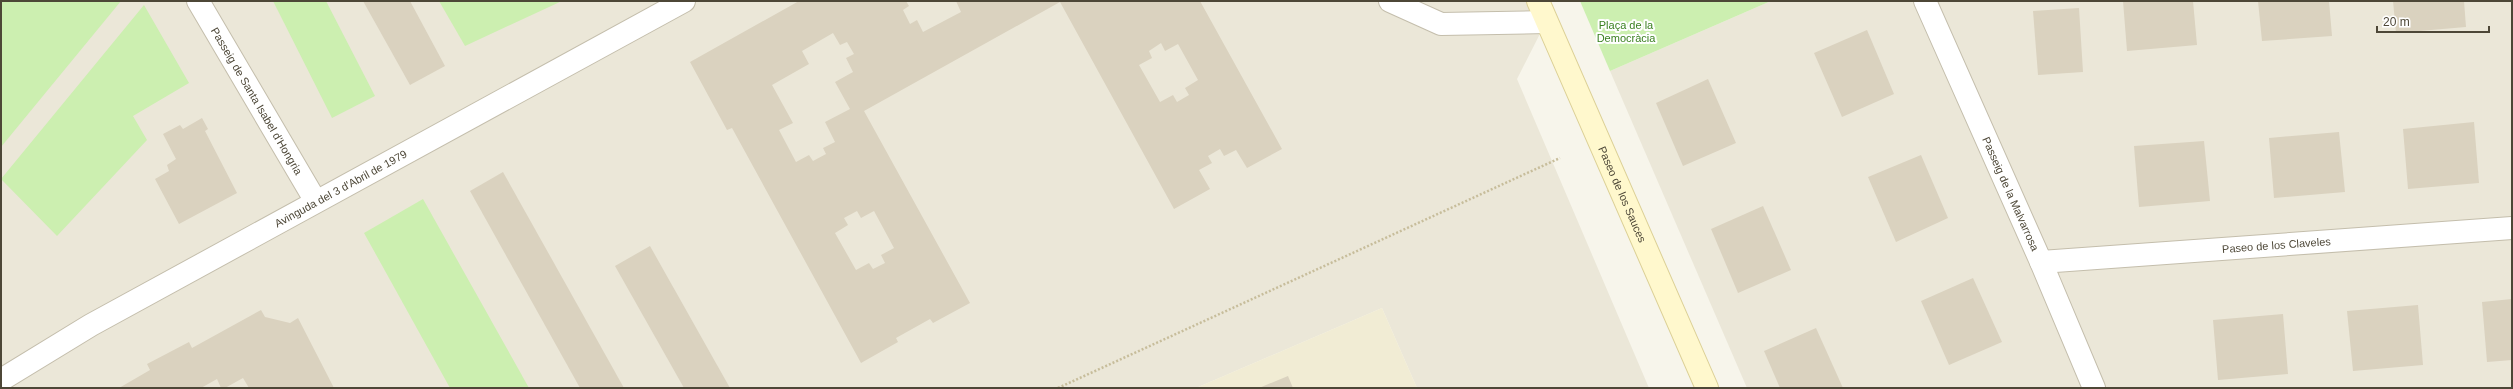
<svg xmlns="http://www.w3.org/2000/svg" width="2513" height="389" font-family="Arial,sans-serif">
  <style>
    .residential { fill: #ebe7d8 }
    .education { fill: #f1ecd4 }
    .green { fill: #ccefb0 }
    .building { fill: #dad2bf; fill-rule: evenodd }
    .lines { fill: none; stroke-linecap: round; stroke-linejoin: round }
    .street-casing { stroke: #c4beac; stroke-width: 24 }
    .secondary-casing { stroke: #dcd096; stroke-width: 24 }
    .path { stroke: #c7bd9b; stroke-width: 2.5; stroke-dasharray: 2 2; stroke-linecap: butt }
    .street { stroke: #fff; stroke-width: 22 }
    .secondary { stroke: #fff8cd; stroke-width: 22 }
    .labels { text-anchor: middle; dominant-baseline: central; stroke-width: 4; stroke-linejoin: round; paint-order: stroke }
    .park-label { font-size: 11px; fill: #3b8121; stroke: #fff }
    .street-label { font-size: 11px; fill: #4d4737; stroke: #fff }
  </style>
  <rect width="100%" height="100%" fill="#f7f5eb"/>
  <!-- residential -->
  <g class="residential">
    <polygon points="1,1 1536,1 1546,22 1517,79 1649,388 1417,388 1382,308 1196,388 1,388"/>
    <polygon points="1771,1 2512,1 2512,388 1747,388 1610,71"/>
  </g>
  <!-- education -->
  <polygon class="education" points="1382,308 1417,388 1196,388"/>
  <!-- green -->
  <g class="green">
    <polygon points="1,1 121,1 1,147"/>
    <polygon points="273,1 326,1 375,96 332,118"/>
    <polygon points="439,1 562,1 465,46"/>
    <polygon points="1580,1 1771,1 1610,71"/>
    <polygon points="144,5 189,83 133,116 147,140 57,236 1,179"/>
    <polygon points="423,199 529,388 450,388 364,233"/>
  </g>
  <!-- building -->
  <g class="building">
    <polygon points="363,1 410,1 445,66 410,85"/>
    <path d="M799,1H906L909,6L903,10L910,24L917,20L923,32L961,12L956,1H1200L1282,149L1247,168L1236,150L1224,156L1220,149L1208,156L1212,163L1199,170L1210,189L1174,209L1060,2L864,111L970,303L933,323L930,319L896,338L898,342L861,363L732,128L727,130L690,62ZM833,33L840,45L847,42L854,54L846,58L853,72L835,82L850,109L825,122L835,142L823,148L826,154L813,161L809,155L796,162L779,130L793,123L772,85L809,64L802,51ZM1161,43L1165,51L1178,44L1198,80L1185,88L1189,95L1177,102L1173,95L1160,102L1139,65L1152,58L1149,51ZM857,211L861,218L874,211L894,248L881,255L885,263L873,269L869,263L856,270L835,233L848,225L844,218Z"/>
    <polygon points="2123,1 2193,1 2197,45 2127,51"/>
    <polygon points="2258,1 2329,1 2332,36 2262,41"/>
    <polygon points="2393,1 2464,1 2466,27 2396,33"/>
    <polygon points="2079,8 2083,72 2038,75 2033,11"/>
    <polygon points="1867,30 1894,94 1842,117 1814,53"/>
    <polygon points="1708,79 1736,143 1683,166 1656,103"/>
    <polygon points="202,118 208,129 205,131 237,193 179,224 155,179 169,171 167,165 176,159 163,134 180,125 183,129"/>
    <polygon points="2474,122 2479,183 2408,189 2403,129"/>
    <polygon points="2339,132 2345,192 2274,198 2269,138"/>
    <polygon points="2204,141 2210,201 2139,207 2134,146"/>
    <polygon points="1921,155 1948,218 1896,242 1868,177"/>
    <polygon points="503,172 624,388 580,388 470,191"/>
    <polygon points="1763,206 1791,270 1738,293 1711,229"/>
    <polygon points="650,246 730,388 684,388 615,266"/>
    <polygon points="1973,278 2002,342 1949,365 1921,301"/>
    <polygon points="2512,299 2512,360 2487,362 2482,302"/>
    <polygon points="2418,305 2423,365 2353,371 2347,311"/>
    <polygon points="261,310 265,317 290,323 298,318 334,388 249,388 243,378 225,388 221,388 217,379 201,388 119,388 150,370 147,364 189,342 192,348"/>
    <polygon points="2283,314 2288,374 2218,380 2213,320"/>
    <polygon points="1816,328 1843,388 1780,388 1764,351"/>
    <polygon points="1288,376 1293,388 1259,388"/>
  </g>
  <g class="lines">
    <defs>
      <g id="street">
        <path id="s1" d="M198,1L315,200"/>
        <polyline points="1390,1 1441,24 1546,22"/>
        <path id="s2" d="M1925,1L2041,262L2094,388"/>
        <path id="s3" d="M2041,262L2512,228"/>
        <path id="s4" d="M1,380L91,325L684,1"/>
      </g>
      <g id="secondary">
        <path id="s5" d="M1538,1L1707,388"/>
      </g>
    </defs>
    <!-- street casing -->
    <use href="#street" class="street-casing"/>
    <!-- secondary casing -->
    <use href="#secondary" class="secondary-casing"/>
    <!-- path -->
    <polyline class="path" points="1058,388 1560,158"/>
    <!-- street -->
    <use href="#street" class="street"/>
    <!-- secondary -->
    <use href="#secondary" class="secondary"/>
  </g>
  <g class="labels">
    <!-- park labels -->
    <g class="park-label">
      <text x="1626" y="25">Plaça de la<tspan x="1626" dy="13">Democràcia</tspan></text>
    </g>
    <!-- street labels -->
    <g class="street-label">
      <text stroke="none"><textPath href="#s1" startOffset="116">Passeig de Santa Isabel d'Hongria</textPath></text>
      <text stroke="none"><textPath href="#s4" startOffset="390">Avinguda del 3 d'Abril de 1979</textPath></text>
      <text stroke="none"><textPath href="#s2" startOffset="211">Passeig de la Malvarrosa</textPath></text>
      <text stroke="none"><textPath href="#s5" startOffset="211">Paseo de los Sauces</textPath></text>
      <text stroke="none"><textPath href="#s3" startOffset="236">Paseo de los Claveles</textPath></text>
    </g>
  </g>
  <!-- border -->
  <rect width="2513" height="389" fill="none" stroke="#4d4737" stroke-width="4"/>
  <!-- scale -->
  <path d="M2377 26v6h112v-6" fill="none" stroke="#4d4737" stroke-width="2"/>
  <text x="2383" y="26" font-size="12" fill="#4d4737" stroke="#ffffff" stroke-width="3" paint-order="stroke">20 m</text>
</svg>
